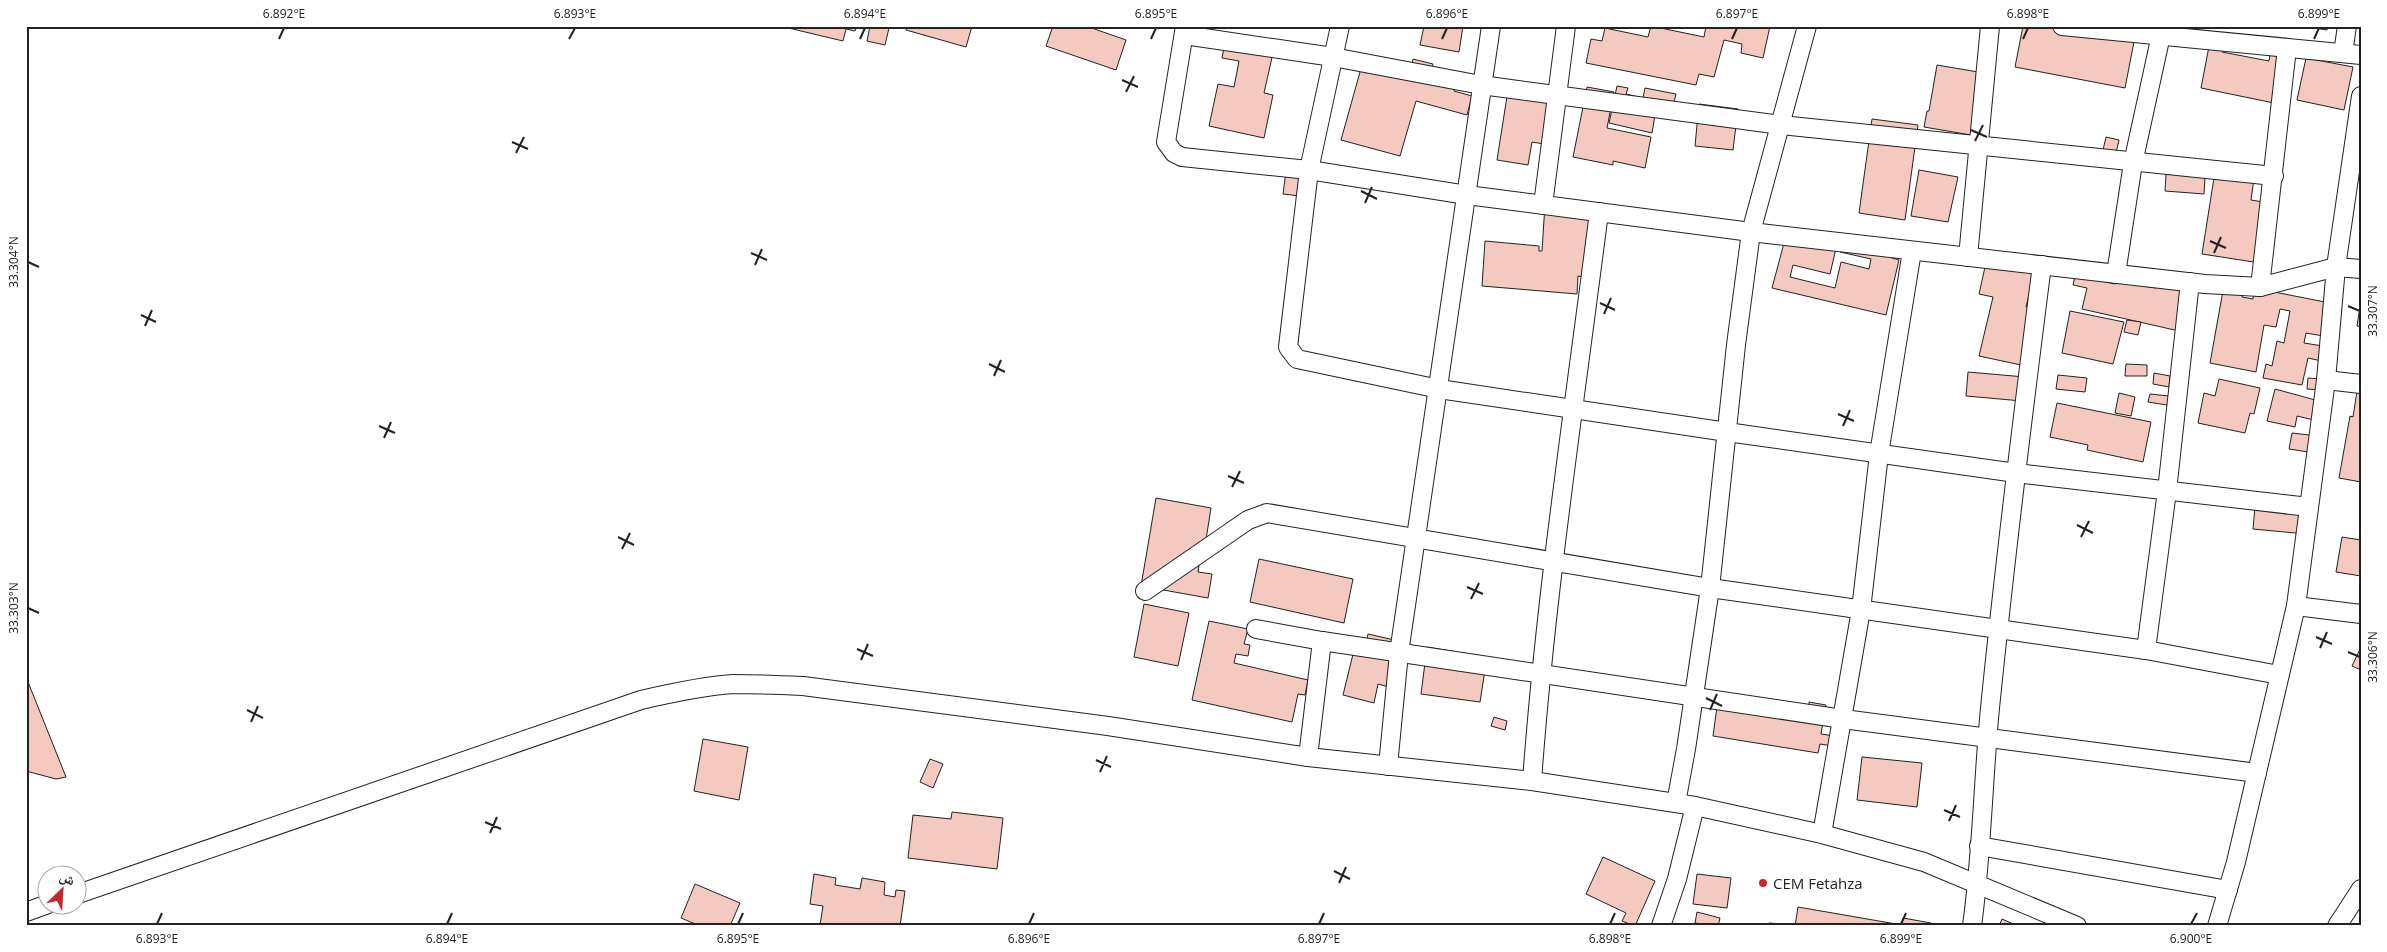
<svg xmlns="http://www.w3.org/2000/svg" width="2387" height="952" font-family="'Open Sans','Noto Naskh Arabic',sans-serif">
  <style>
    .building { fill: #f3c9c0; stroke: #222 }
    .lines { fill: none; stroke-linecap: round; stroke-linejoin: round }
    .minor-casing { stroke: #222; stroke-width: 20 }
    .minor { stroke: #fff; stroke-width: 18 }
    .ticks { fill: none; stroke: #222; stroke-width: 2 }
    .poi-dot { fill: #c62828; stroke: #fff; stroke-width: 2 }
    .labels { text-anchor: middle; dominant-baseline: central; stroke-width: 4; stroke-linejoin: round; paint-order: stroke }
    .poi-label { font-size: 15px; fill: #222; stroke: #fff; text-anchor: start }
    .neatline { fill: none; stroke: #222; stroke-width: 2 }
    .ticks-label { font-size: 12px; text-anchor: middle; fill: #222 }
  </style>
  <rect width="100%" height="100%" fill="#fff"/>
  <!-- building -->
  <g class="building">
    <polygon points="780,26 857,26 855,31 846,29 843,41"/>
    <polygon points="870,26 889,28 885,45 867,41"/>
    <polygon points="908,26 972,26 966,47 906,30"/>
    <polygon points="1053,26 1086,26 1126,40 1116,70 1046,46"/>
    <polygon points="1424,26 1463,26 1459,52 1420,45"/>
    <polygon points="1651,26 1704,37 1706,26 1770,26 1763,58 1741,53 1742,44 1724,40 1714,77 1699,74 1696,85 1586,63 1591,39 1602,41 1605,28 1648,37"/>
    <polygon points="2023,26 2056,26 2134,42 2125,88 2015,67"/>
    <polygon points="2314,26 2328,26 2327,30 2314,28"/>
    <polygon points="2210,41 2223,44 2222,52 2269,61 2271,48 2289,52 2279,104 2201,88"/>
    <polygon points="1225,43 1273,53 1264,93 1273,95 1264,138 1209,126 1218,84 1234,87 1239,61 1222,58"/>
    <polygon points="1365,54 1411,67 1413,59 1433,64 1431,71 1458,78 1454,91 1472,96 1467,115 1416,101 1400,156 1341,140"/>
    <polygon points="2306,58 2353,67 2344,110 2297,100"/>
    <polygon points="1937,65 1984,73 1971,135 1924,127 1927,111 1929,111"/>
    <polygon points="1617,86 1628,88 1626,94 1643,98 1645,88 1676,94 1670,119 1655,115 1652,133 1609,123"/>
    <polygon points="1587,87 1614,92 1607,128 1651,137 1645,168 1613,161 1613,165 1573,157"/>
    <polygon points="1508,90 1558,99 1550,145 1532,142 1528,165 1497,160"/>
    <polygon points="1699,104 1738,109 1733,150 1695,146"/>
    <polygon points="1872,119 1918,125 1905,220 1859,213"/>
    <polygon points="2106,137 2119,140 2116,153 2103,150"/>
    <polygon points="2167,159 2206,161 2204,194 2165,191"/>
    <polygon points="2216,165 2255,171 2251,200 2269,203 2260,263 2202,254"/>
    <polygon points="1919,170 1958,177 1948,222 1911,216"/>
    <polygon points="1286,171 1313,174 1309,197 1283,194"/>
    <polygon points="1545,204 1600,206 1597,247 1586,246 1583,277 1578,276 1577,294 1482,286 1485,241 1539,246 1539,251 1542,251"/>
    <polygon points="1788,228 1838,240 1830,274 1793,265 1790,277 1835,288 1841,262 1869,269 1871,259 1840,252 1844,237 1891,249 1889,257 1899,260 1886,315 1772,288"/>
    <polygon points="1987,258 2035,269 2026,307 2035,308 2021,365 1979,356 1993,297 1979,294"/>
    <polygon points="2077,267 2101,281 2115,284 2118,272 2143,286 2156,288 2159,276 2189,283 2179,331 2082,309 2087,288 2073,285"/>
    <polygon points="2224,285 2244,289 2242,297 2253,299 2254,288 2335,304 2329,337 2306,333 2304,343 2329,347 2326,362 2308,358 2302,385 2263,378 2266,364 2272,366 2277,341 2284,343 2290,311 2280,309 2276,327 2264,325 2256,372 2210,363"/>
    <polygon points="2361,300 2361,327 2357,326"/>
    <polygon points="2070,311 2124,322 2113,364 2062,353"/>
    <polygon points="2127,320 2141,322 2138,335 2124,332"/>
    <polygon points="2126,364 2147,365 2147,376 2125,376"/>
    <polygon points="1968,372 2025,377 2022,401 1966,396"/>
    <polygon points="2360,372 2361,372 2361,482 2339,478 2350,416 2353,417"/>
    <polygon points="2154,373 2170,376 2169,387 2153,384"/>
    <polygon points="2058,375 2087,378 2085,392 2056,389"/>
    <polygon points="2308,378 2322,379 2322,390 2307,389"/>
    <polygon points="2219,379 2260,388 2254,414 2250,413 2245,433 2198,423 2204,393 2215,396"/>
    <polygon points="2275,389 2319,401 2314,420 2297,416 2295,427 2267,421"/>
    <polygon points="2119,393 2135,397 2131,416 2115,413"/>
    <polygon points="2150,394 2169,396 2167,405 2148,402"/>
    <polygon points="2057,403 2151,422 2143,462 2087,450 2088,445 2050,437"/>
    <polygon points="2292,433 2318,436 2315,453 2289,449"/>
    <polygon points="2256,495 2309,500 2306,534 2253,529"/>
    <polygon points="1156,498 1211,508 1204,552 1201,552 1198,572 1212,574 1208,598 1141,586"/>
    <polygon points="2342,537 2361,540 2361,576 2336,572"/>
    <polygon points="1259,559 1353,579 1344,623 1250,602"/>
    <polygon points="1144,604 1189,613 1178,666 1134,657"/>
    <polygon points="1209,621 1248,629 1244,644 1250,645 1248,656 1236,654 1234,663 1308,680 1305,695 1298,694 1292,722 1192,700"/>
    <polygon points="1368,634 1403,642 1389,687 1378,684 1374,703 1343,695 1354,650 1364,652"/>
    <polygon points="1427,647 1457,652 1455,663 1473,665 1475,655 1487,657 1480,702 1421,694"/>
    <polygon points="2361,647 2361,670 2352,666"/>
    <polygon points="26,677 66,777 56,779 26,771"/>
    <polygon points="1719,692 1809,705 1809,702 1826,705 1821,734 1834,736 1833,746 1820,744 1818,753 1713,736"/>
    <polygon points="1494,717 1507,721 1505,730 1491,726"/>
    <polygon points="703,739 748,747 739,800 694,791"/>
    <polygon points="1862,757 1922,763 1917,807 1857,800"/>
    <polygon points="930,759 943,764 933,788 920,782"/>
    <polygon points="952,812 1003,818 997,869 908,858 913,815 951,819"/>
    <polygon points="1603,857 1655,881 1635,926 1622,921 1626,913 1586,894"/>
    <polygon points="814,874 836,878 835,885 860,889 862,878 885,882 884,895 895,897 896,890 905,891 900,926 820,925 823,906 810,904"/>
    <polygon points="1697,874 1731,878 1727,908 1693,904"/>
    <polygon points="695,884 740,903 730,926 700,926 681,918"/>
    <polygon points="1798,907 1902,925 1903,918 1931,923 1931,926 1795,926"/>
    <polygon points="1697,912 1720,918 1718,926 1695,923"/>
    <polygon points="2002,919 2018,926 1999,926"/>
    <polygon points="1769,923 1793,925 1793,926 1769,926"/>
  </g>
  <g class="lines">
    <defs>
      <g id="minor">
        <polyline points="1185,26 1166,142 1174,153 1182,157 1309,170 1467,195 1751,232 2205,284 2260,287 2336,267 2361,269"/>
        <polyline points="1340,26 1309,170 1288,347 1297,359 1439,389 1727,432 2016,473 2309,507"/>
        <polyline points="2062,26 2361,55"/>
        <polyline points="1184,35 1333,57 1481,85 1781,125 2274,176"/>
        <polyline points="2343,53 2347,26"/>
        <polyline points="1543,205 1566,26"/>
        <polyline points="1968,257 1990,26"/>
        <polyline points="2116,274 2133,163 2163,26"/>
        <polyline points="2260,287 2287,48"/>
        <polyline points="2326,380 2361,384"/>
        <polyline points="1145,591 1248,520 1267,513 1710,588 2146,650 2279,675"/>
        <polyline points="2296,606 2361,614"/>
        <polyline points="1256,629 1322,641 1843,719 2257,773"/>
        <polyline points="2146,650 2167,491 2190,282"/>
        <polyline points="1308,757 1322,641"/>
        <polyline points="1388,766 1399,653 1491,26"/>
        <path d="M1532,781C1546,590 1575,402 1599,212"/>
        <polyline points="1676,803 1686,749 1710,588 1736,345 1751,232 1807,26"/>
        <polyline points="1822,834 1861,610 1879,454 1912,251"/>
        <polyline points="1979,846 2228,890"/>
        <path d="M78,894L641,700C671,693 702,686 733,684C757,684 780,685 803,686L1108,726L1308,757L1532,781L1695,806L1822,834L1924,862L2077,926"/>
        <polyline points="26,912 48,904"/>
        <polyline points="1661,926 1677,879 1695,806"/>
        <path d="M1972,926C1982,854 1983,780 1990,708C2005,560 2023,413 2042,265"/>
        <polyline points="2217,926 2236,862 2296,606 2326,380 2336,267 2361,96"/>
        <polyline points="2337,926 2361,889"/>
      </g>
    </defs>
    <!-- minor casing -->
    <use href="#minor" class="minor-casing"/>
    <!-- minor -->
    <use href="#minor" class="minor"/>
  </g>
  <!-- ticks -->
  <path class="ticks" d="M279,39L284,28M569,39L575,28M860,39L865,28M1151,39L1156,28M1442,39L1447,28M1732,39L1737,28M2023,39L2028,28M2314,39L2319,28M1122,80L1138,87M1126,92L1134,76M1971,130L1987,137M1975,141L1983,125M512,142L528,149M516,153L524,137M1361,191L1377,199M1365,203L1372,187M2210,241L2226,248M751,253L767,260M2214,253L2221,237M28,262L39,267M755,265L762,249M1600,303L1615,310M2348,306L2360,311M1604,314L1611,298M141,315L156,322M145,326L152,310M989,364L1005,372M994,376L1001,360M1838,414L1854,421M379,426L395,433M1843,426L1850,410M384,438L391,422M1228,476L1244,483M1232,487L1240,471M2077,525L2093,533M618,537L634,545M2081,537L2089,521M622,549L630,533M1467,587L1483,594M1471,599L1479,583M28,608L39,613M2316,637L2332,644M2320,648L2327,632M857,649L873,656M2348,652L2360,657M861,660L868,644M1706,698L1722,706M247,710L263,718M1710,710L1717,694M251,722L258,706M1096,760L1111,767M1100,772L1107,756M1944,810L1960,817M1949,821L1956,805M485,822L501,829M490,833L497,817M1334,871L1350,879M1339,883L1346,867M157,924L162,913M447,924L452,913M738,924L743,913M1029,924L1034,913M1319,924L1324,913M1610,924L1615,913M1901,924L1906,913M2191,924L2197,913"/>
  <!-- markers -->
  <circle class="poi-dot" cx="1763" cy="883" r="5"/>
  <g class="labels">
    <!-- poi labels -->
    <g class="poi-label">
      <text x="1773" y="883">CEM Fetahza</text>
    </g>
  </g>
  <!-- border -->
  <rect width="2387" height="952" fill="none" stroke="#ffffff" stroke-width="55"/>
  <!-- north arrow -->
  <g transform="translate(62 890) rotate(25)"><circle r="24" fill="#ffffff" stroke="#a7a7a7"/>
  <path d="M0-4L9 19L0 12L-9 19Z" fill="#c62828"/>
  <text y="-8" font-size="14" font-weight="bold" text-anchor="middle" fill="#222222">ش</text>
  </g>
  <rect x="28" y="28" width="2332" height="896" class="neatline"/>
  <g class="ticks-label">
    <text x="284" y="18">6.892°E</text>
    <text x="575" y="18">6.893°E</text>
    <text x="865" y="18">6.894°E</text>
    <text x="1156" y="18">6.895°E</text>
    <text x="1447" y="18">6.896°E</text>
    <text x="1737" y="18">6.897°E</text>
    <text x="2028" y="18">6.898°E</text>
    <text x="2319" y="18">6.899°E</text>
    <text transform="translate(14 262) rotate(-90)" y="4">33.304°N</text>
    <text transform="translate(2373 311) rotate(-90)" y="4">33.307°N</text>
    <text transform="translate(14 608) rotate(-90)" y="4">33.303°N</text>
    <text transform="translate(2373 657) rotate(-90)" y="4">33.306°N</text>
    <text x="157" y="943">6.893°E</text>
    <text x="447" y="943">6.894°E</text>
    <text x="738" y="943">6.895°E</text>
    <text x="1029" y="943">6.896°E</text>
    <text x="1319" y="943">6.897°E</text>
    <text x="1610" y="943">6.898°E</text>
    <text x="1901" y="943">6.899°E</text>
    <text x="2191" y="943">6.900°E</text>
  </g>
</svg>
